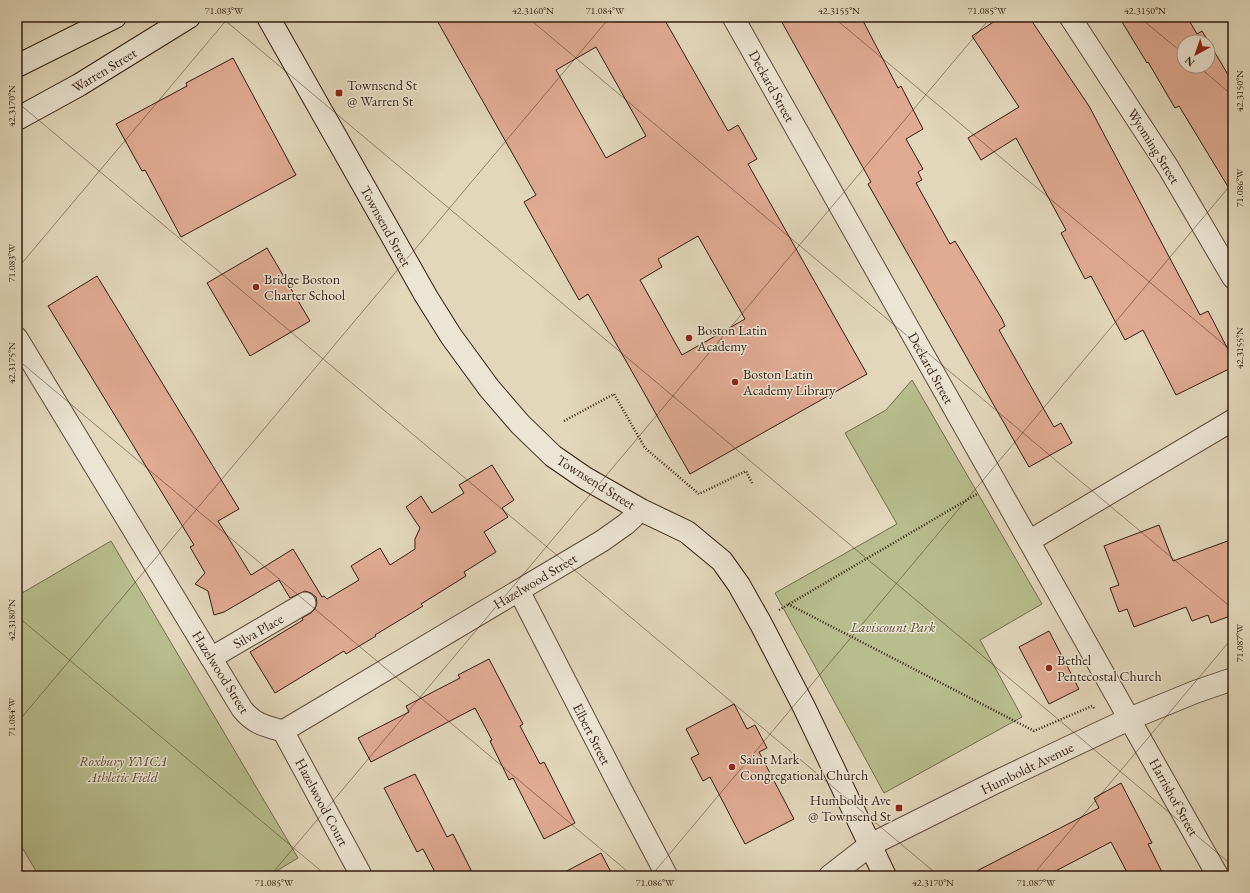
<svg xmlns="http://www.w3.org/2000/svg" width="1250" height="893" font-family="'EB Garamond',serif">
  <style>
    .green { fill: #b7bd8d; stroke: #746c4f }
    .building { fill: #e0aa93; stroke: #321c11; fill-rule: evenodd }
    .lines { fill: none; stroke-linecap: round; stroke-linejoin: round }
    .minor-casing { stroke: #5e4b3c; stroke-width: 23 }
    .tertiary-casing { stroke: #5e4b3c; stroke-width: 24 }
    .secondary-casing { stroke: #321c11; stroke-width: 24 }
    .path { stroke: #321c11; stroke-width: 2.5; stroke-dasharray: 1 2; stroke-linecap: butt }
    .minor { stroke: #ece5d3; stroke-width: 21 }
    .tertiary { stroke: #ece5d3; stroke-width: 22 }
    .secondary { stroke: #ece5d3; stroke-width: 22 }
    .ticks { fill: none; stroke: #321c11; stroke-width: 1; stroke-opacity: 0.45 }
    .poi-dot { fill: #8f2418; stroke: #ece5d3; stroke-width: 1.5 }
    .labels { text-anchor: middle; dominant-baseline: central; stroke-width: 3; stroke-linejoin: round; paint-order: stroke }
    .street-label { font-size: 14px; fill: #321c11; stroke: #ece5d3 }
    .poi-label { font-size: 14px; fill: #321c11; stroke: #ece5d3; text-anchor: start }
    .park-label { font-size: 14px; font-style: italic; fill: #5a4c36; stroke: #ece5d3 }
    .neatline { fill: none; stroke: #321c11; stroke-width: 1.5 }
    .ticks-label { font-size: 10px; text-anchor: middle; fill: #321c11 }
  </style>
  <rect width="100%" height="100%" fill="#e2d7bb"/>
  <filter id="stains"><feTurbulence type="fractalNoise" baseFrequency=".005" numOctaves="4"/><feColorMatrix values="0 0 0 0 .2 0 0 0 0 .09 0 0 0 0 .02 0 0 0 .5 -.17"/></filter>
  <radialGradient id="worn" r=".72"><stop offset=".6" stop-color="#630" stop-opacity="0"/><stop offset="1" stop-color="#630" stop-opacity=".3"/></radialGradient>
  <!-- green -->
  <g class="green">
    <polygon points="912,380 1042,604 980,640 1022,717 884,793 775,593 897,524 845,433 886,410"/>
    <polygon points="111,541 298,858 268,876 39,876 17,839 17,596"/>
  </g>
  <!-- building -->
  <g class="building">
    <path d="M435,17H663L728,131L738,125L757,159L748,164L867,374L690,474L588,294L579,300L524,202L536,195ZM596,47L646,136L606,158L556,70ZM698,236L745,319L682,355L640,280L662,267L658,259Z"/>
    <polygon points="779,17 861,17 898,88 901,86 923,129 906,139 923,169 918,172 922,180 916,183 950,244 955,241 1002,319 1005,326 999,330 1054,427 1061,423 1072,443 1029,467 868,184 871,182"/>
    <polygon points="1001,17 1029,17 1089,106 1200,315 1208,311 1233,359 1233,367 1176,395 1143,330 1125,340 1091,276 1085,279 1061,233 1066,230 1016,138 981,160 968,138 1019,107 972,36"/>
    <path d="M1119,17H1187L1197,34L1202,31L1233,83V195L1179,106L1175,108L1148,62L1147,63ZM1184,42H1208V66H1184Z"/>
    <polygon points="233,58 296,175 181,237 145,170 142,171 116,124 187,86 186,83"/>
    <polygon points="267,248 310,321 250,356 207,283"/>
    <polygon points="97,276 239,509 218,521 251,575 293,549 322,597 324,596 327,599 359,580 351,566 380,548 390,565 415,549 415,539 420,528 406,507 421,496 432,513 464,493 459,485 492,465 514,500 502,508 508,517 484,532 496,552 464,572 466,576 421,604 423,606 375,635 376,636 346,654 344,651 275,693 250,652 303,620 302,618 311,613 315,609 317,603 316,597 311,593 305,591 290,598 279,580 224,612 214,615 208,591 195,584 205,573 190,547 194,545 48,306"/>
    <polygon points="1159,525 1173,561 1233,539 1233,615 1211,623 1208,615 1192,621 1186,607 1134,627 1127,609 1119,612 1110,588 1119,585 1104,546"/>
    <polygon points="1049,631 1079,689 1049,704 1019,647"/>
    <polygon points="489,659 523,724 520,726 540,764 544,762 575,823 544,839 513,778 509,780 490,741 492,740 475,708 371,762 358,738 409,712 406,706 460,678 458,675"/>
    <polygon points="734,704 747,729 755,725 767,748 759,752 794,819 745,844 710,777 703,781 691,758 699,754 686,729"/>
    <polygon points="415,774 447,837 453,834 474,876 437,876 423,849 417,852 384,788"/>
    <polygon points="1121,783 1152,843 1148,844 1164,876 1129,876 1111,842 1046,876 967,876 1099,808 1094,798"/>
    <polygon points="601,853 613,876 557,876"/>
  </g>
  <g class="lines">
    <defs>
      <g id="minor">
        <polyline points="733,17 1218,876"/>
        <polyline points="1070,17 1168,167 1233,278"/>
        <path d="M17,338L242,709C254,724 265,726 283,731L602,541L626,524L641,510"/>
        <polyline points="1029,541 1233,420"/>
        <polyline points="519,591 621,789 667,876"/>
        <polyline points="211,658 305,603"/>
        <polyline points="283,731 360,873"/>
      </g>
      <polyline id="tertiary" points="830,876 870,845 996,782 1129,719 1195,692 1233,679"/>
      <g id="secondary">
        <polyline points="268,17 426,296 451,336 489,388 520,424 553,456 585,478 641,510 687,532 722,561 739,585 761,624 804,707 885,876"/>
        <polyline points="17,66 115,17"/>
        <polyline points="17,119 79,85 189,17"/>
      </g>
    </defs>
    <!-- minor casing -->
    <use href="#minor" class="minor-casing"/>
    <!-- tertiary casing -->
    <use href="#tertiary" class="tertiary-casing"/>
    <!-- secondary casing -->
    <use href="#secondary" class="secondary-casing"/>
    <!-- path -->
    <g class="path">
      <polyline points="564,421 614,394 645,448 699,494 746,471 752,483"/>
      <polyline points="788,604 1034,731 1092,706 1095,709"/>
      <polyline points="779,610 977,494"/>
    </g>
    <!-- minor -->
    <use href="#minor" class="minor"/>
    <!-- tertiary -->
    <use href="#tertiary" class="tertiary"/>
    <!-- secondary -->
    <use href="#secondary" class="secondary"/>
  </g>
  <!-- ticks -->
  <path class="ticks" d="M221,17L1233,866M527,17L1233,609M833,17L1233,352M1139,17L1184,54M1198,66L1233,96M17,102L939,876M17,269L229,17M17,359L633,876M17,616L327,876M17,723L610,17M17,872L21,876M270,876L991,17M651,876L1233,182M1032,876L1233,637"/>
  <!-- markers -->
  <g class="poi-dot">
    <rect x="335" y="89" width="8" height="8" rx="2"/>
    <circle cx="256" cy="287" r="4"/>
    <circle cx="689" cy="338" r="4"/>
    <circle cx="735" cy="382" r="4"/>
    <circle cx="1049" cy="668" r="4"/>
    <circle cx="732" cy="767" r="4"/>
    <rect x="895" y="804" width="8" height="8" rx="2"/>
  </g>
  <g class="labels">
    <!-- street labels -->
    <g class="street-label">
      <text transform="translate(104 70) rotate(-31)">Warren Street</text>
      <text transform="translate(772 86) rotate(61)">Deckard Street</text>
      <text transform="translate(1154 146) rotate(58)">Wyoming Street</text>
      <text transform="translate(386 226) rotate(61)">Townsend Street</text>
      <text transform="translate(931 368) rotate(61)">Deckard Street</text>
      <text transform="translate(596 482) rotate(32)">Townsend Street</text>
      <text transform="translate(535 581) rotate(-31)">Hazelwood Street</text>
      <text transform="translate(258 631) rotate(-30)">Silva Place</text>
      <text transform="translate(221 672) rotate(58)">Hazelwood Street</text>
      <text transform="translate(592 734) rotate(63)">Elbert Street</text>
      <text transform="translate(1027 768) rotate(-26)">Humboldt Avenue</text>
      <text transform="translate(1174 797) rotate(61)">Harrishof Street</text>
      <text transform="translate(322 802) rotate(62)">Hazelwood Court</text>
    </g>
    <!-- poi labels -->
    <g class="poi-label">
      <text x="347" y="85">Townsend St<tspan x="347" dy="16">@ Warren St</tspan></text>
      <text x="264" y="279">Bridge Boston<tspan x="264" dy="16">Charter School</tspan></text>
      <text x="697" y="330">Boston Latin<tspan x="697" dy="16">Academy</tspan></text>
      <text x="743" y="374">Boston Latin<tspan x="743" dy="16">Academy Library</tspan></text>
      <text x="1057" y="660">Bethel<tspan x="1057" dy="16">Pentecostal Church</tspan></text>
      <text x="740" y="759">Saint Mark<tspan x="740" dy="16">Congregational Church</tspan></text>
      <text x="891" y="800" text-anchor="end">Humboldt Ave<tspan x="891" dy="16">@ Townsend St</tspan></text>
    </g>
    <!-- park labels -->
    <g class="park-label">
      <text x="893" y="627">Laviscount Park</text>
      <text x="123" y="761">Roxbury YMCA<tspan x="123" dy="16">Athletic Field</tspan></text>
    </g>
  </g>
  <!-- margin -->
  <rect width="1250" height="893" fill="none" stroke="#e2d7bb" stroke-width="44"/>
  <!-- north arrow -->
  <g transform="translate(1196 54) rotate(220)"><circle r="19" fill="#ece5d3" stroke="#a29585"/>
  <path d="M0-3L7 15L0 10L-7 15Z" fill="#8f2418"/>
  <text y="-6" font-size="11" font-weight="bold" text-anchor="middle" fill="#321c11">N</text>
  </g>
  <rect x="22" y="22" width="1206" height="849" class="neatline"/>
  <g class="ticks-label">
    <text x="224" y="14">71.083°W</text>
    <text x="533" y="14">42.3160°N</text>
    <text x="605" y="14">71.084°W</text>
    <text x="839" y="14">42.3155°N</text>
    <text x="987" y="14">71.085°W</text>
    <text x="1145" y="14">42.3150°N</text>
    <text transform="translate(1239 91) rotate(-90)" y="4">42.3150°N</text>
    <text transform="translate(11 106) rotate(-90)" y="4">42.3170°N</text>
    <text transform="translate(1239 188) rotate(-90)" y="4">71.086°W</text>
    <text transform="translate(11 263) rotate(-90)" y="4">71.083°W</text>
    <text transform="translate(1239 348) rotate(-90)" y="4">42.3155°N</text>
    <text transform="translate(11 363) rotate(-90)" y="4">42.3175°N</text>
    <text transform="translate(11 620) rotate(-90)" y="4">42.3180°N</text>
    <text transform="translate(1239 643) rotate(-90)" y="4">71.087°W</text>
    <text transform="translate(11 717) rotate(-90)" y="4">71.084°W</text>
    <text x="274" y="886">71.085°W</text>
    <text x="655" y="886">71.086°W</text>
    <text x="933" y="886">42.3170°N</text>
    <text x="1036" y="886">71.087°W</text>
  </g>
  <rect width="100%" height="100%" filter="url(#stains)"/>
  <rect width="100%" height="100%" fill="url(#worn)"/>
</svg>
